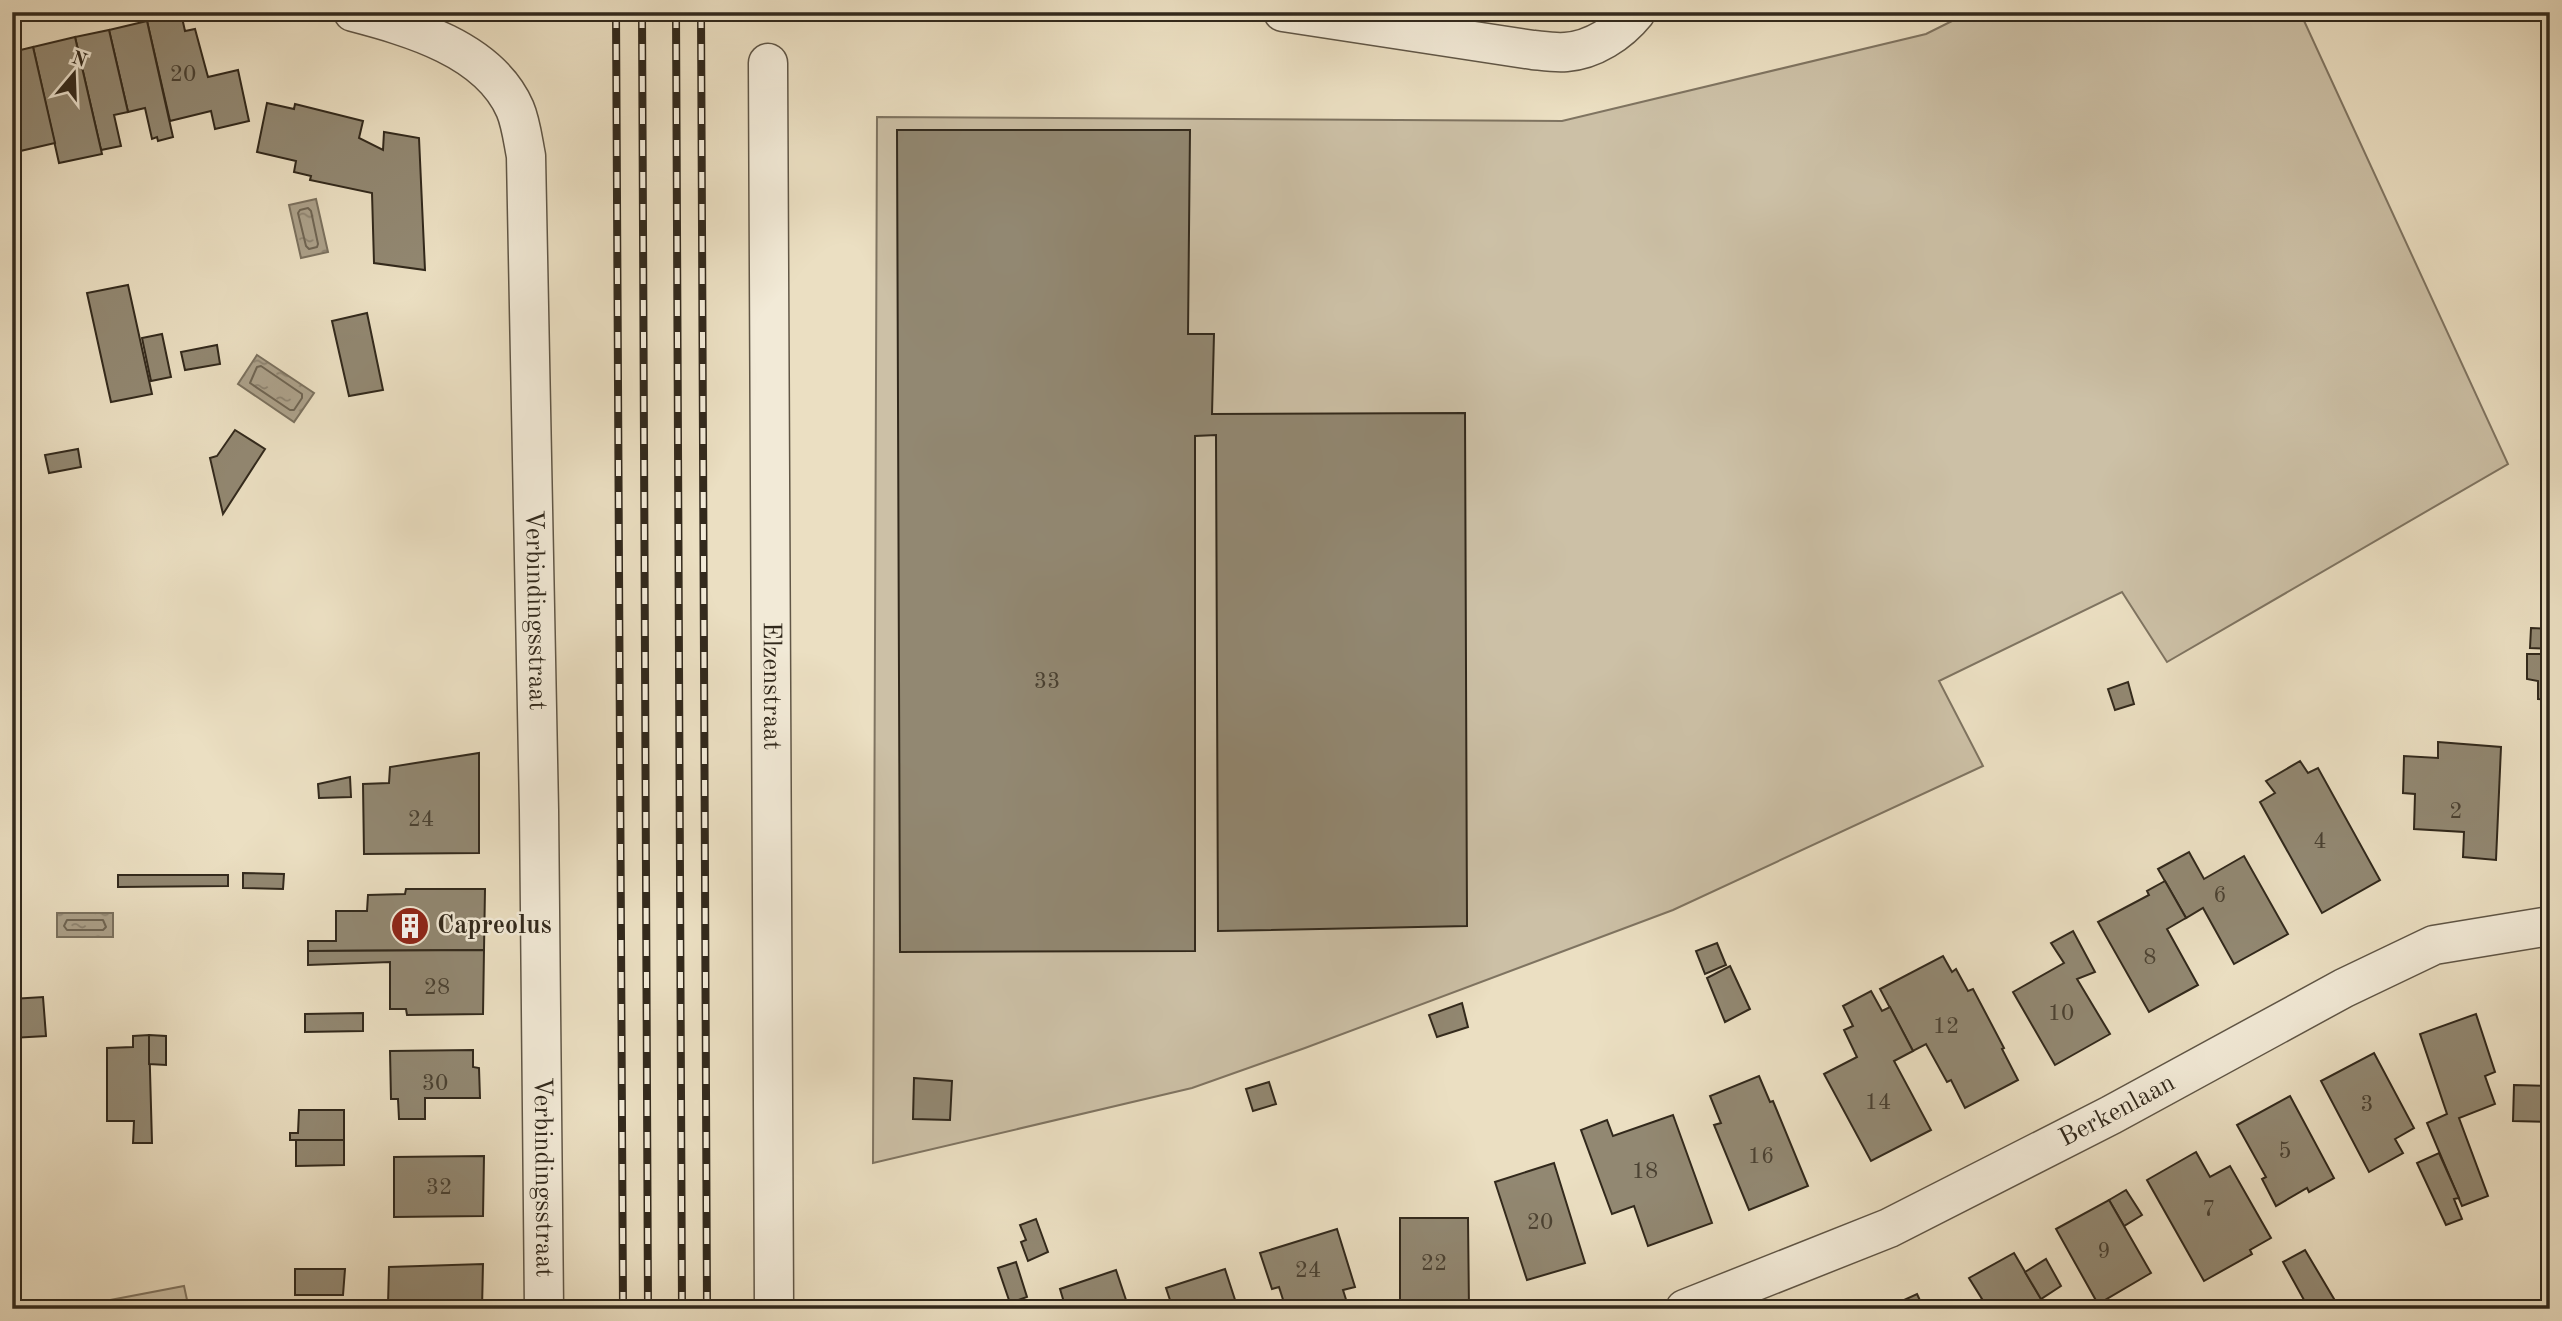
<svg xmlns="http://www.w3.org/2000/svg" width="2562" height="1321" font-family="'Old Standard TT',serif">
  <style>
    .park { fill: url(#park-tufts); stroke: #7f7461; stroke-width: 2 }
    .pitch { fill: #ccc0a6; stroke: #7f7461; stroke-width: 2 }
    .water { fill: url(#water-ripples); stroke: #7b715e; stroke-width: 2 }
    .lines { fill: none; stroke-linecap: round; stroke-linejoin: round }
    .shore { stroke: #6f6553; stroke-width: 2 }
    .building { fill: #928872; stroke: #32291c; stroke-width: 2 }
    .street-casing { stroke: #605646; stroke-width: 41 }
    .street { stroke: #f2ead7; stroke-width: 38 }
    .rail-casing { stroke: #32291c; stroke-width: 8 }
    .rail { stroke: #f2ead7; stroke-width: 5; stroke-dasharray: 16; stroke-linecap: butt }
    .labels { text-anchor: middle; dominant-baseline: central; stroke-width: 5; stroke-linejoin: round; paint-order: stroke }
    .number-label { font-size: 23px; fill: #4a4132 }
    .street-label { font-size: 26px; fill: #32291c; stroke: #f2ead7 }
    .poi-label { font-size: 26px; font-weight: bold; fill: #32291c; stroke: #f2ead7; text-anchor: start }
  </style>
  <defs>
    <pattern id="park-tufts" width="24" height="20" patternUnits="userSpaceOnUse" patternTransform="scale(1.75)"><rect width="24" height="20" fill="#ccc0a6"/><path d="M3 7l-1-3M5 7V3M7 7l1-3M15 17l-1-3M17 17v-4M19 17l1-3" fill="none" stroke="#b0a58e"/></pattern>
    <pattern id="water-ripples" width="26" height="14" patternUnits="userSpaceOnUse" patternTransform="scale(1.75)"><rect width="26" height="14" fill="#aca18a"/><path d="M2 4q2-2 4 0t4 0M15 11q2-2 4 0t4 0" fill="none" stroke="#8d8370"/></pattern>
  </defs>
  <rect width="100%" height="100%" fill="#ebdfc2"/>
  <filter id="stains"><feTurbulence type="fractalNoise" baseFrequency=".00286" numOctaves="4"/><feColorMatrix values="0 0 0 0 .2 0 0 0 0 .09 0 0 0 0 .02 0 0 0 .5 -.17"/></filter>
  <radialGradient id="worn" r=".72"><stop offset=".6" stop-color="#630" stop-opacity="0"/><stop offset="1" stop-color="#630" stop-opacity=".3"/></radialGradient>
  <!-- park -->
  <polygon class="park" points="184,1286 189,1309 63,1309"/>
  <!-- pitch -->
  <polygon class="pitch" points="1970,12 2300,12 2508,464 2167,662 2122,592 1939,681 1983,766 1673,910 1305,1048 1192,1088 873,1163 877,117 1562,121 1926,34"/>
  <!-- water -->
  <g class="water">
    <polygon points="316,199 328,252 301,258 289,205"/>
    <polygon points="257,355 314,393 294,422 238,384"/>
    <rect x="57" y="913" width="56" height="24"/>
  </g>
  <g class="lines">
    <!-- shore -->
    <g class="shore">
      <polygon points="308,208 311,211 318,244 317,247 309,249 306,246 298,213 300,210"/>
      <polygon points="261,366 302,394 302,398 294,410 290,410 250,383 257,367"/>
      <polygon points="67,920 103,920 106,927 103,930 67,930 64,926"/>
    </g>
  </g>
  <!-- building -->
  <g class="building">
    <polygon points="181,13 185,31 195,29 208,77 238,70 249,121 215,129 211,111 170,121 147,21"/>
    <polygon points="147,21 173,137 158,141 157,137 152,139 145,108 128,112 109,30"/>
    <polygon points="109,30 128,112 114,115 121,146 101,150 75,37"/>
    <polygon points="75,37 102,154 59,163 33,47"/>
    <polygon points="33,47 55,143 16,152 12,137 12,52"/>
    <polygon points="267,103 294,109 295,104 363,121 359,138 383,150 384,132 419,138 425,270 374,263 372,193 310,180 311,176 294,172 296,161 257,152"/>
    <polygon points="897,130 1190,130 1188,334 1214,334 1212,414 1465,413 1467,926 1218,931 1216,435 1195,436 1195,951 900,952"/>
    <polygon points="128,285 152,394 111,402 87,293"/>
    <polygon points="367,313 383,390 349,396 332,321"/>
    <polygon points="162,334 171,377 151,381 142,338"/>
    <polygon points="217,345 220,364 185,370 181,352"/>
    <polygon points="235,430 265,449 223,514 210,458 217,456"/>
    <polygon points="78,449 81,467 49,473 45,455"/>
    <polygon points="2531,628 2550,629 2550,649 2530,648"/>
    <polygon points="2527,654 2550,654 2550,700 2538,699 2538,681 2527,679"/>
    <polygon points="2128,682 2134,704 2115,710 2108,689"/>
    <polygon points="2438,742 2501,747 2496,860 2463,857 2464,832 2414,829 2415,794 2403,793 2404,756 2438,758"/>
    <polygon points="479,753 479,853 364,854 363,784 389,783 390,767"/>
    <polygon points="2300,761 2308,773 2318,768 2380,880 2322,913 2260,802 2275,793 2266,781"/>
    <polygon points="350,777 351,797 319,798 318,784"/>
    <polygon points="2189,852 2204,879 2244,856 2288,934 2234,964 2203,908 2186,918 2158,869"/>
    <polygon points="243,873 284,874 283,889 243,888"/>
    <polygon points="118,875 228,875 228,886 118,887"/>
    <polygon points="2165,881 2186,918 2167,929 2198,985 2149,1012 2098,922 2149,895 2147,891"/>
    <polygon points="406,889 485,889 484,950 308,951 308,941 336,941 336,911 367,911 368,895 405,894"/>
    <polygon points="2073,931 2095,972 2077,979 2110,1034 2055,1065 2013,992 2064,963 2051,943"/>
    <polygon points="1717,943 1726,965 1705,974 1696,951"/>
    <polygon points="484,950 483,1014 407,1015 406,1009 390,1009 390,962 308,965 308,951"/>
    <polygon points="1943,956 1952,972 1956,969 1968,991 1973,989 2004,1048 2002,1049 2018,1080 1965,1108 1951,1080 1947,1082 1926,1044 1913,1051 1880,989"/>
    <polygon points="1730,966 1750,1009 1725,1022 1707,978"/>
    <polygon points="1871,991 1882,1011 1890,1007 1913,1051 1894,1061 1931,1130 1871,1161 1824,1074 1857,1057 1844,1030 1853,1026 1843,1006"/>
    <polygon points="43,997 46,1036 12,1038 12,999"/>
    <polygon points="1462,1003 1468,1027 1437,1037 1429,1015"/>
    <polygon points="363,1013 363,1031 305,1032 305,1014"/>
    <polygon points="2476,1014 2495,1072 2485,1076 2495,1104 2459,1118 2488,1196 2462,1206 2427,1123 2447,1114 2420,1034"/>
    <polygon points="149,1035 152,1143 133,1143 134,1121 107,1121 107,1048 133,1047 133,1036"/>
    <polygon points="149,1035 166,1036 166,1065 149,1064"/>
    <polygon points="473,1050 473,1067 479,1068 480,1098 425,1098 425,1119 399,1119 398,1099 391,1099 390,1051"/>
    <polygon points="2374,1053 2414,1128 2395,1139 2403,1153 2369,1172 2321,1081"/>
    <polygon points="1759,1076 1770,1102 1773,1101 1808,1186 1749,1210 1714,1125 1721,1123 1710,1096"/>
    <polygon points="914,1078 952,1081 950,1120 913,1119"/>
    <polygon points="1269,1082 1276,1104 1253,1111 1246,1089"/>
    <polygon points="2514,1085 2550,1086 2550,1122 2513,1121"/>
    <polygon points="2290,1096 2334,1178 2309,1192 2307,1188 2276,1206 2262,1179 2266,1177 2237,1125"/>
    <polygon points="299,1110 344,1110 344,1140 290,1140 290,1133 298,1133"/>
    <polygon points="1673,1115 1712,1223 1648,1246 1634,1206 1612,1214 1581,1130 1607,1120 1613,1136"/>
    <polygon points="296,1140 344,1140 344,1165 296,1166"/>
    <polygon points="2196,1152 2210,1177 2230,1166 2271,1238 2250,1250 2252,1254 2204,1281 2147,1180"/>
    <polygon points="2439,1153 2459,1198 2454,1199 2462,1219 2446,1225 2417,1163"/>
    <polygon points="484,1156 483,1216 394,1217 394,1157"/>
    <polygon points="1554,1163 1585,1263 1527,1280 1495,1182"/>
    <polygon points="2126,1190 2142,1215 2124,1226 2109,1200"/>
    <polygon points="2109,1200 2151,1273 2098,1304 2056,1229"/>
    <polygon points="1400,1218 1468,1218 1469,1309 1400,1309"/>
    <polygon points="1036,1219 1048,1252 1028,1261 1021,1242 1026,1240 1020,1225"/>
    <polygon points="1337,1229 1355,1287 1343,1290 1349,1309 1286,1309 1279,1287 1272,1289 1260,1253"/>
    <polygon points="2305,1250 2340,1309 2309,1309 2283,1262"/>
    <polygon points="2014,1253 2047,1309 1979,1309 1975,1303 1982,1299 1969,1278"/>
    <polygon points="2046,1259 2061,1286 2041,1299 2025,1272"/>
    <polygon points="1016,1262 1027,1297 1010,1303 998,1268"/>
    <polygon points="483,1264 482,1309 400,1309 400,1305 388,1304 389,1267"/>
    <polygon points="295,1269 345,1269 343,1295 295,1295"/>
    <polygon points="1225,1269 1238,1309 1173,1309 1166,1288"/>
    <polygon points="1116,1270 1129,1309 1066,1309 1060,1289"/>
    <polygon points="1917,1294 1924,1309 1893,1309 1891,1306"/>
    <polygon points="2511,1303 2550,1304 2550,1309 2511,1309"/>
  </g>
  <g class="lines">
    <defs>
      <g id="street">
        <path id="s1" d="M353,12C410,27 489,49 515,109C521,123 523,141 526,156L539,810L544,1309"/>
        <path d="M1283,12L1533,50C1543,51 1555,53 1566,52C1593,50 1619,33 1636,12"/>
        <path id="s2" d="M768,63L774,1309"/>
        <path id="s3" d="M1685,1309L1889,1228L2111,1115L2344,988L2434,945L2550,926"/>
      </g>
    </defs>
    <!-- street casing -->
    <use href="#street" class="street-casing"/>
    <!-- street -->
    <use href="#street" class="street"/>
    <defs>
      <g id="rail">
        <polyline points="616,12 623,1309"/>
        <polyline points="642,12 648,1309"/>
        <polyline points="676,12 682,1309"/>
        <polyline points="701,12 707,1309"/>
      </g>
    </defs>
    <!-- rail casing -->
    <use href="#rail" class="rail-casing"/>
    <!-- rail -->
    <use href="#rail" class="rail"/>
  </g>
  <!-- icons -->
  <defs>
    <symbol id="building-disc" viewBox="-11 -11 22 22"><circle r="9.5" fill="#8f2418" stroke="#f2ead7"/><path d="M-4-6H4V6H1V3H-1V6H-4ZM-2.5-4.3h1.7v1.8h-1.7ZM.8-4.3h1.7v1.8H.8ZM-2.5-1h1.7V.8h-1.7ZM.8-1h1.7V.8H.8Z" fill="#fff"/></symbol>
  </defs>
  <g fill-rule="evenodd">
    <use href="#building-disc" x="388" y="904" width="44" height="44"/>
  </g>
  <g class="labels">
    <!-- number labels -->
    <g class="number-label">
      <text x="183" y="74">20</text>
      <text x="1047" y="681">33</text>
      <text x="2456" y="811">2</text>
      <text x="421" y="819">24</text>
      <text x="2320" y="841">4</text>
      <text x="2220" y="895">6</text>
      <text x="2150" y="957">8</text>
      <text x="437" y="987">28</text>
      <text x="2061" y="1013">10</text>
      <text x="1946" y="1026">12</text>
      <text x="435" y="1083">30</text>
      <text x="1878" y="1102">14</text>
      <text x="2367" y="1104">3</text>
      <text x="2285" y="1151">5</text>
      <text x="1761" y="1156">16</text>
      <text x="1645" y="1171">18</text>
      <text x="439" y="1187">32</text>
      <text x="2209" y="1209">7</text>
      <text x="1540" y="1222">20</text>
      <text x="2104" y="1251">9</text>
      <text x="1434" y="1263">22</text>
      <text x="1308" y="1270">24</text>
    </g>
    <!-- street labels -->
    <g class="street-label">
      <text stroke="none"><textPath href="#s1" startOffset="698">Verbindingsstraat</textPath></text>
      <text stroke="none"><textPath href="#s2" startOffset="623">Elzenstraat</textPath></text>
      <text stroke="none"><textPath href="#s3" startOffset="476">Berkenlaan</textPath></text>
      <text stroke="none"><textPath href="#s1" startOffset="1265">Verbindingsstraat</textPath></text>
    </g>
    <!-- poi labels -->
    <g class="poi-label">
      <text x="437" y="926">Capreolus</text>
    </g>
  </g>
  <!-- margin -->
  <rect width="2562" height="1321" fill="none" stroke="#ebdfc2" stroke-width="42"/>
  <rect x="14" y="14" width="2534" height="1293" fill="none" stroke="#32291c" stroke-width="3.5"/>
  <rect x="21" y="21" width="2520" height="1279" fill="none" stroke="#32291c" stroke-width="2"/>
  <!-- north arrow -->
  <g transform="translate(74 74) rotate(19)" stroke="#f2ead7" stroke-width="5" paint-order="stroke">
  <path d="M0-5L12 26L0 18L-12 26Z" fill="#32291c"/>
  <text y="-10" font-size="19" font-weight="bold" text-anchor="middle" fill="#32291c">N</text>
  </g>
  <rect width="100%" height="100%" filter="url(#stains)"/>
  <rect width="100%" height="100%" fill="url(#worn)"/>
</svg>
